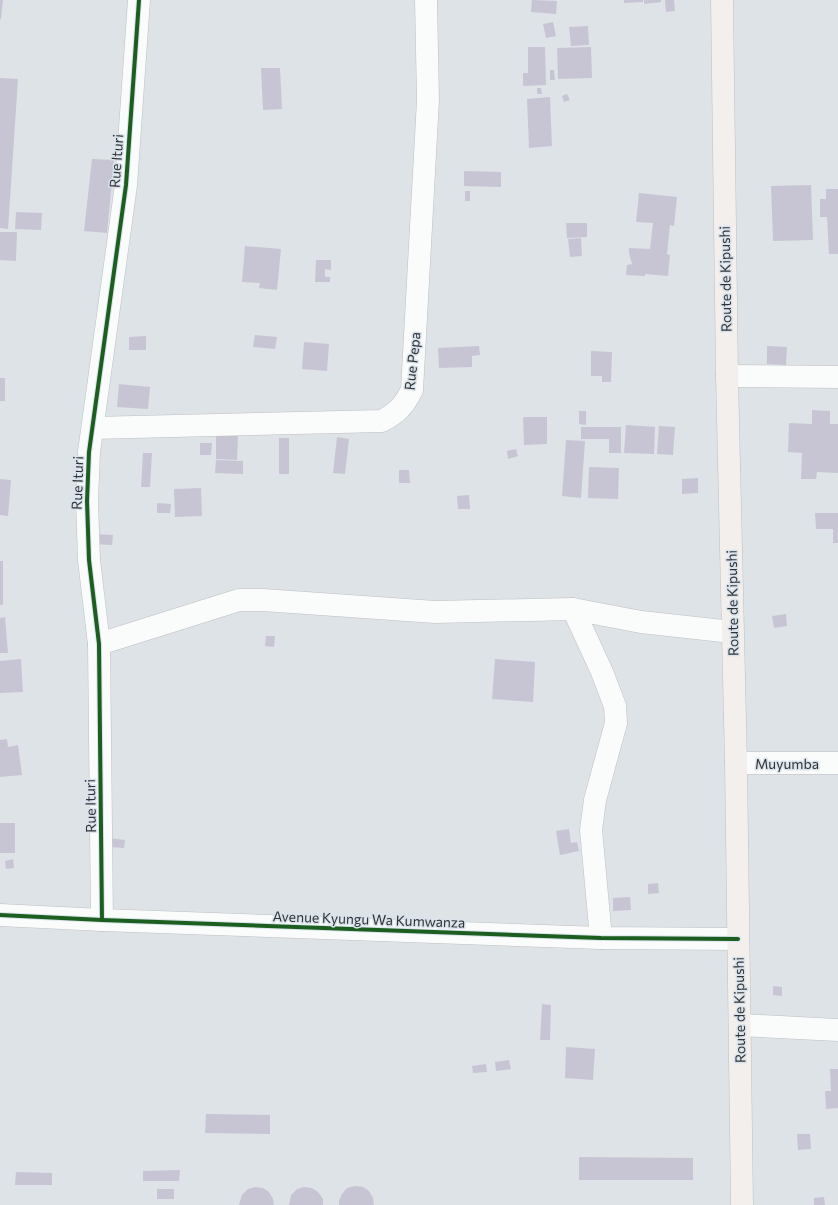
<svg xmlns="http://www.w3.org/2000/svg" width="838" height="1205" font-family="Commissioner,sans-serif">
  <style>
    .building { fill: #c7c5d4 }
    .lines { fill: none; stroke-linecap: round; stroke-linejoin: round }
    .street-casing { stroke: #bcc0c4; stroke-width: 23 }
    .secondary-casing { stroke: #bcc0c4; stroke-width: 23 }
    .street { stroke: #fafbfb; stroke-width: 22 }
    .secondary { stroke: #f2efed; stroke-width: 22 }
    .cycleway-casing { stroke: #dae3eb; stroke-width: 6 }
    .cycleway { stroke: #1b5e20; stroke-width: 4 }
    .labels { text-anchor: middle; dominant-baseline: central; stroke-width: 3; stroke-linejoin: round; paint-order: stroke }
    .street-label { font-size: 14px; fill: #303437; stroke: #dae3eb }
  </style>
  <rect width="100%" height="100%" fill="#dee3e7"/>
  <!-- building -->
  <g class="building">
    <polygon points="0,0 3,0 1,19 0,19"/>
    <polygon points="532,0 557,1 556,14 531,12"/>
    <polygon points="624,0 643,0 643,2 624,3"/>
    <polygon points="644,0 661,0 661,2 644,4"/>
    <polygon points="665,0 674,0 675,11 666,12"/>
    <polygon points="553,22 556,36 546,38 543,24"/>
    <polygon points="588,26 589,45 571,46 569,27"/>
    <polygon points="528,47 545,47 546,85 523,86 523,73 528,73"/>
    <polygon points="591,47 592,78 558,79 557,48"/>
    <polygon points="261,68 280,68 282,109 263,110"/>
    <polygon points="550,70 554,70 555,80 550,80"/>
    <polygon points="0,78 18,79 8,229 0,228"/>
    <polygon points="537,88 541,88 542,94 537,94"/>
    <polygon points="567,94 570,100 564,102 562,96"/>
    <polygon points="550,97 552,146 529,148 527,99"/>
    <polygon points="92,159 114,160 107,233 84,231"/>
    <polygon points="464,171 501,172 501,187 464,186"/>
    <polygon points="811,185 813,240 773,241 771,186"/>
    <polygon points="826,189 838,189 838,254 829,254 827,217 820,217 820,199 826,199"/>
    <rect x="465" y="191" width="5" height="10"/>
    <polygon points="639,193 677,197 674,226 670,225 667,254 670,255 668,276 645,274 645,276 626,275 627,265 632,264 629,253 629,248 650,249 653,223 636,222"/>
    <polygon points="16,212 42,213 41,230 15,229"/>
    <polygon points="566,223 587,223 587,237 567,238"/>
    <polygon points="0,232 17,232 16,261 0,260"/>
    <polygon points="581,238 582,256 570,257 568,239"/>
    <polygon points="245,246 281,249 277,290 259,288 260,283 242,282"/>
    <polygon points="316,260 331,260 331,270 325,269 325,277 330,277 330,282 315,282"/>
    <polygon points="255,335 277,337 275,349 253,347"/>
    <polygon points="146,336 146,350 129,350 129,337"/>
    <polygon points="304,342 329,344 327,371 302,369"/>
    <polygon points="479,346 480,355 472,356 472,367 439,368 438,348"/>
    <polygon points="767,346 787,347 786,365 767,364"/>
    <polygon points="591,351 612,352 611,382 602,382 602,376 591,376"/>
    <rect x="0" y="378" width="5" height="23"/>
    <polygon points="119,384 150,387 148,409 117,407"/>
    <polygon points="812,410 830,411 830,424 838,424 838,473 817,472 816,479 801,479 802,453 788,452 789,423 812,424"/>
    <polygon points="579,411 586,411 586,425 579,424"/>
    <polygon points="523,417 547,417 547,444 524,445"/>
    <polygon points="626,425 655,427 654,454 624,453"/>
    <polygon points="659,426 675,427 673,455 657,454"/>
    <polygon points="581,427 621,427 621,453 609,453 609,439 581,439"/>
    <polygon points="216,434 238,436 237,460 216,459"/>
    <polygon points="337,437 349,439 345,474 333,473"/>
    <rect x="279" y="438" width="10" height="36"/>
    <polygon points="566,440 585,441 581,498 562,496"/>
    <polygon points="200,443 212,443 211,455 200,455"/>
    <polygon points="516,449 518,456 508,459 507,451"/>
    <polygon points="143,453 152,453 150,487 141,487"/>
    <polygon points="216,460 243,461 243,474 215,473"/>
    <polygon points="589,467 619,468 618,499 588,498"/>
    <polygon points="399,470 409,470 410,483 399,483"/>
    <polygon points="698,478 698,493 682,494 682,479"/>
    <polygon points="0,479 11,480 8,516 0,515"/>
    <polygon points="201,488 202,516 175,517 174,489"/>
    <polygon points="469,495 470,509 458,509 457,496"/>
    <polygon points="157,503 171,504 170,513 157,513"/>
    <polygon points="815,513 838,513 838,543 833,543 833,529 816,529"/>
    <polygon points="92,534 113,535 112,545 91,544"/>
    <rect x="0" y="561" width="3" height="44"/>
    <polygon points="786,614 787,626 774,628 772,616"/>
    <polygon points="5,617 8,653 0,653 0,618"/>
    <polygon points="266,636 275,636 274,647 265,646"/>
    <polygon points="21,659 23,692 0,693 0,661"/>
    <polygon points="495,659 535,662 533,702 492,699"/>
    <polygon points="7,739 8,747 18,745 22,775 0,777 0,740"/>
    <rect x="0" y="823" width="15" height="30"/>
    <polygon points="569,829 571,843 577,842 579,851 560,855 556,831"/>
    <polygon points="109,838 125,840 124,848 109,847"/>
    <polygon points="13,859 14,868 6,869 5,861"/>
    <polygon points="658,883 659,893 648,894 648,884"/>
    <polygon points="630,897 631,910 613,911 613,898"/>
    <polygon points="773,986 782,987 782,996 773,995"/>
    <polygon points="542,1004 551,1005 550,1040 540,1040"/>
    <polygon points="566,1047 595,1049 593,1080 565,1078"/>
    <polygon points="509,1060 511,1069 496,1071 495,1062"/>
    <polygon points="486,1064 487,1072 473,1073 472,1066"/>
    <polygon points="830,1069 838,1069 838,1108 826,1109 825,1091 831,1091"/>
    <polygon points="206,1114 270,1115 270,1134 205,1133"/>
    <polygon points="797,1134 810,1134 811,1149 798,1150"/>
    <polygon points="579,1157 693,1158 693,1180 579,1180"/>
    <polygon points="180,1170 179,1181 143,1181 143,1171"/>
    <polygon points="16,1172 52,1173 52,1185 15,1185"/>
    <polygon points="355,1186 363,1187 369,1191 373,1198 374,1205 339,1205 339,1201 342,1194 347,1188"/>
    <polygon points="255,1187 263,1188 269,1192 273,1199 274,1205 239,1205 242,1195 248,1189"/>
    <polygon points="304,1187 312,1188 318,1192 323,1199 323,1205 289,1205 291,1195 297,1189"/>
    <rect x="157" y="1189" width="17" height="10"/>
    <polygon points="824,1197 825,1205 814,1205 814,1198"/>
  </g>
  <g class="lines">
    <defs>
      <g id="street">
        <polyline points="727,376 838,377"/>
        <path d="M93,428L382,421C398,412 403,407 412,390L428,100L426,0"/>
        <polyline points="573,609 602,672 615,706 616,723 595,800 591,830 601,938"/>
        <polyline points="99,644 239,600 263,600 435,612 573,609 641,622 732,632"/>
        <polyline points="736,763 838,763"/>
        <polyline points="0,915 102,920 601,938 738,939"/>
        <polyline points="102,920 99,644 89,560 87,501 89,452 126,185 139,0"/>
        <polyline points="740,1025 838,1030"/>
      </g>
      <polyline id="secondary" points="722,0 727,376 736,763 742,1205"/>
    </defs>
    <!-- street casing -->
    <use href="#street" class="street-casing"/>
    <!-- secondary casing -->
    <use href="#secondary" class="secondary-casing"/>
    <!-- street -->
    <use href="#street" class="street"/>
    <!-- secondary -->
    <use href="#secondary" class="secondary"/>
    <defs>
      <g id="cycleway">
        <polyline points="0,915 102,920 601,938 738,939"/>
        <polyline points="102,920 99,644 89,560 87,501 89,452 126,185 139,0"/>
      </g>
    </defs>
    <!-- cycleway casing -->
    <use href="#cycleway" class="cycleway-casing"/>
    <!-- cycleway -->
    <use href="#cycleway" class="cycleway"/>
  </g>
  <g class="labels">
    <!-- street labels -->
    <g class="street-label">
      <text transform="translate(116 161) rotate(-86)">Rue Ituri</text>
      <text transform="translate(725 279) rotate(-91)">Route de Kipushi</text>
      <text transform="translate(412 361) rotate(-84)">Rue Pepa</text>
      <text transform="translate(77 483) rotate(-88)">Rue Ituri</text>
      <text transform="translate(732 603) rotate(-91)">Route de Kipushi</text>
      <text x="787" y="763">Muyumba</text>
      <text transform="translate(90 806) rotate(-91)">Rue Ituri</text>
      <text transform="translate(369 919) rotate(2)">Avenue Kyungu Wa Kumwanza</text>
      <text transform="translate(739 1010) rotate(-91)">Route de Kipushi</text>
    </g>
  </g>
</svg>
